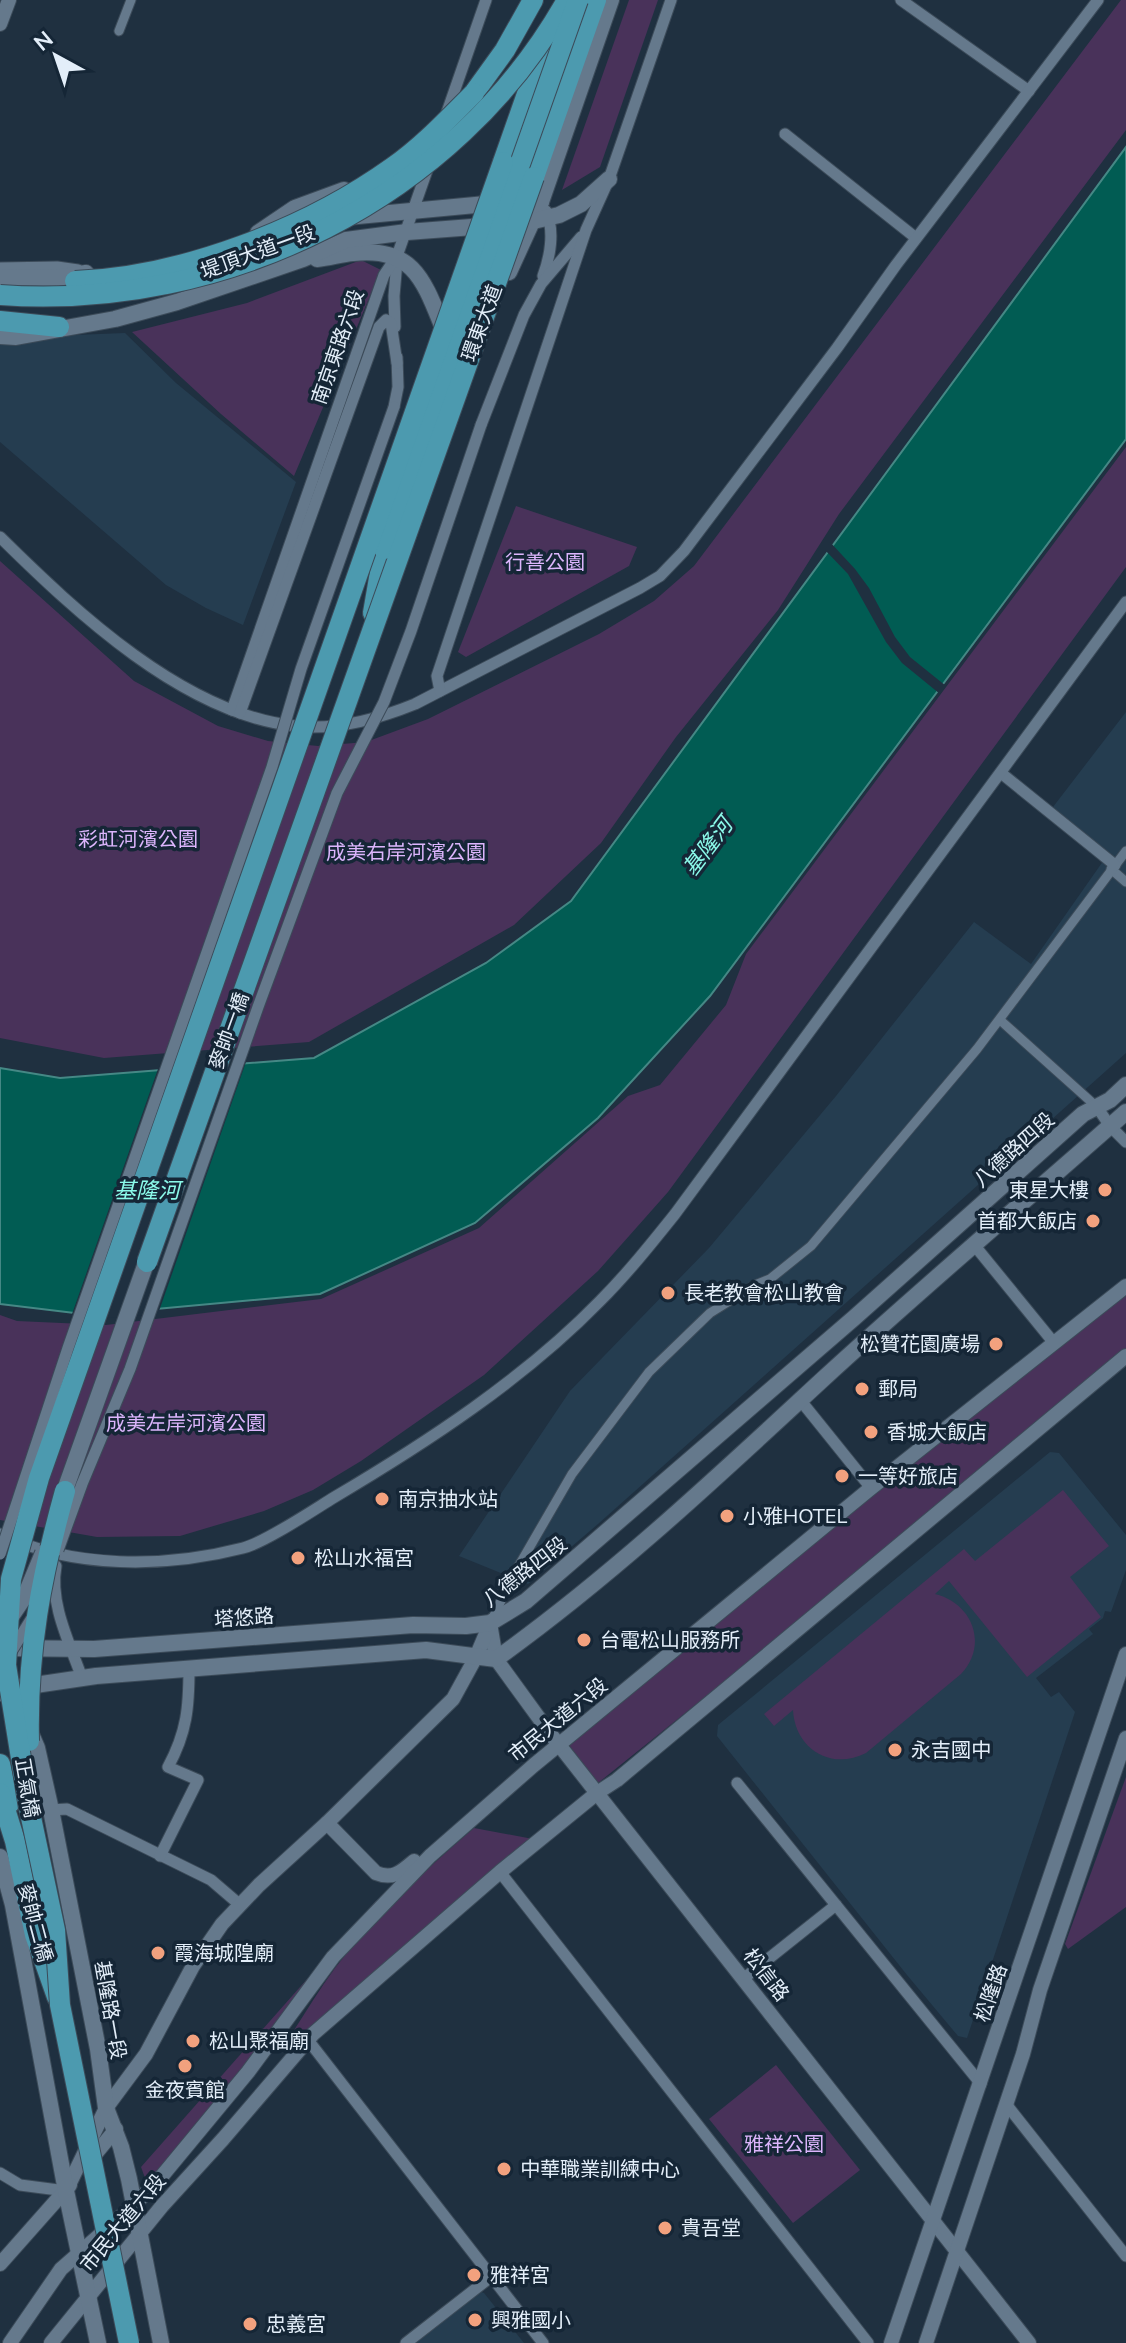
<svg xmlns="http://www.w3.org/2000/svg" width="1126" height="2343" font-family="'Nunito Sans','Noto Sans TC',sans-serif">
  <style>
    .built { fill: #253d50 }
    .green { fill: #49325a }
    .water { fill: #015c53; stroke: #458885; stroke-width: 2 }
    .pier { fill: #1f3040 }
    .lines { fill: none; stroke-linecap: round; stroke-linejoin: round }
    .pedestrian-casing { stroke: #3c4b59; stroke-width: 11 }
    .minor-casing { stroke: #3c4b59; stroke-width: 13 }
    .tertiary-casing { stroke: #3c4b59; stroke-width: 16 }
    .secondary-casing { stroke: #3c4b59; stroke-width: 18 }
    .trunk-casing { stroke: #3c4b59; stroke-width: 22 }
    .pedestrian { stroke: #65798c; stroke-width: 9 }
    .minor { stroke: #65798c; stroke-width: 11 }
    .tertiary { stroke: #65798c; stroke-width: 14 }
    .secondary { stroke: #65798c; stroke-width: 16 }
    .trunk { stroke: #4c9aaf; stroke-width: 20 }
    .minor-bridge-casing { stroke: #3c4b59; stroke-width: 13; stroke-linecap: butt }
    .secondary-bridge-casing { stroke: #3c4b59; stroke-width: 18; stroke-linecap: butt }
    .trunk-bridge-casing { stroke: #3c4b59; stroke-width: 22; stroke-linecap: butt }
    .minor-bridge { stroke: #65798c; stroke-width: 11 }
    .secondary-bridge { stroke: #65798c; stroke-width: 16 }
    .trunk-bridge { stroke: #4c9aaf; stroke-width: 20 }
    .poi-dot { fill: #f2a17e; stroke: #152636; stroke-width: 3 }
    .labels { text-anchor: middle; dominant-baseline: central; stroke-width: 7; stroke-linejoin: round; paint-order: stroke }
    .street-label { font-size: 20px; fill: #e3eef9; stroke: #152636 }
    .park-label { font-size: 20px; fill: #dcb5fc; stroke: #152636 }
    .poi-label { font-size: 20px; fill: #e3eef9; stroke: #152636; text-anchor: start }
    .water-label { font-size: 22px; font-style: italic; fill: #8bfaea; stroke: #152636 }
  </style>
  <rect width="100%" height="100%" fill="#1f3040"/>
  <!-- built -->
  <g class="built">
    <polygon points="125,333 176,383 296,482 243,625 206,608 166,585 0,442 0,338"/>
    <polygon points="1126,712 1126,1053 598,1524 528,1584 459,1556 570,1391 709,1248 836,1096 974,922 1031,964 1106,857 1053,807"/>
    <polygon points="1050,1452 1059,1453 1126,1535 1126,1570 1111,1612 1105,1611 1103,1618 1089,1629 1093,1634 1036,1678 1051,1697 1059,1692 1075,1712 967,2038 958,2036 907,1975 717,1736 718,1725"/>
    <polygon points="479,2291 484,2293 524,2343 414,2343"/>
  </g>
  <!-- green -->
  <g class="green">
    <polygon points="629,0 658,0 600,167 562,190"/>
    <polygon points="1121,0 1126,0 1126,130 839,514 778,610 676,737 601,843 514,925 309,1042 104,1058 0,1038 0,561 134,681 218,726 268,741 318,746 366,742 428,719 599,634 654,601 694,566"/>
    <polygon points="361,260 381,270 294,476 221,414 132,332 247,303"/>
    <polygon points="1126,447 1126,567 668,1192 598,1271 484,1375 361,1461 313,1490 264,1511 180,1536 97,1537 0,1520 0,1315 17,1321 106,1325 321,1299 479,1228 628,1096 660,1085 726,1005 746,954"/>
    <polygon points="516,506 637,547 629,566 466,657 458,652"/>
    <polygon points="1126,1295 1126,1351 987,1471 598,1783 566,1741 977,1410"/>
    <path d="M1063,1490L1109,1546L1070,1577L1101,1617L1027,1677L949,1581L935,1594C972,1603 989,1644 961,1674L866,1753C831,1771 795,1749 793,1710L774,1726L764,1714L964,1549L975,1561Z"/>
    <polygon points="1126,1777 1126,1907 1068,1949 1065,1944"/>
    <path d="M474,1828L533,1839L295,2048L287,2041C303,2017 318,1991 335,1968C375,1916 424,1871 474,1828Z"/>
    <polygon points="376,1901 378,1904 295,2002 148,2186 141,2167"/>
    <polygon points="776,2065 860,2170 793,2223 709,2119"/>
  </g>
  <!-- water -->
  <polygon class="water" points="1126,147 1126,439 710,996 598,1118 475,1223 320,1294 91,1315 0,1304 0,1068 60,1078 314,1058 486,963 571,901"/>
  <!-- pier -->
  <g class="pier">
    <polygon points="830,542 855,569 869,588 895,637 910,657 946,686 940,694 902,663 886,642 848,574 825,550"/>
    <polygon points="247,1059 158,1314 91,1319 71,1317 159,1066"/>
  </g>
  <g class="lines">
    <defs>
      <g id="pedestrian">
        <polyline points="119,31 131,0"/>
        <polyline points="1111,869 1126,882"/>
        <polyline points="1000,1020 1097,1107"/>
        <polyline points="493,1618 510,1581 572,1474 649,1372 710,1313 755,1285 770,1279 811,1246 977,1049 1126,851"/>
      </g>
      <g id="minor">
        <polyline points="901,0 1029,91"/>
        <polyline points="446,115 486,0"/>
        <polyline points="785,134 916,238"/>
        <polyline points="0,268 57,267 78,270"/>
        <path d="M543,276C550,257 555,231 546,211"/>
        <polyline points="395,327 394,296 397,261"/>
        <polyline points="394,407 398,387 397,357"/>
        <polyline points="481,425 524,315 541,284 581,237"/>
        <path d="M0,537C76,612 184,714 295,726C336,731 378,719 415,704L640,588L660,576L684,551L837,348L896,265L1098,0"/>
        <polyline points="440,691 437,676 586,230 609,179 671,0"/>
        <polyline points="232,710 384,275 397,256 430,162"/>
        <polyline points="240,713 379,327 386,320 391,323 397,363"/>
        <polyline points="1001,773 1115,865"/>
        <polyline points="1097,1107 1110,1126 1126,1142"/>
        <polyline points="975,1246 1054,1343"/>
        <polyline points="801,1401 871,1488"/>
        <path d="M0,1534C73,1569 165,1568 243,1548C264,1543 312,1511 333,1498C426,1443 524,1379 600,1301C627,1274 651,1244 675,1214L1126,602"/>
        <path d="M56,1566C49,1603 70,1644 82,1678"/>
        <polyline points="737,1783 981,2084"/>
        <polyline points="51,1810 67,1809 211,1880 239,1904"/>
        <path d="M160,1856L198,1780L168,1767C187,1732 189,1707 189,1668"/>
        <polyline points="500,1872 868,2343"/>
        <polyline points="743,1979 836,1905"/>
        <polyline points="308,2040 543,2343"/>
        <polyline points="1006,2104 1126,2256"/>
        <polyline points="0,2173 20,2185 66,2191"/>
        <polyline points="406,2343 492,2276"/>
      </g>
      <g id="tertiary">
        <polyline points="0,24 9,0"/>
        <polyline points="490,1623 496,1659 552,1736 1029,2343"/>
        <path d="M327,1823L376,1873C393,1880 401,1872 414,1861"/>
        <polyline points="88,2163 116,2129"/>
        <polyline points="66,2191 106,2108 146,2054 193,1966 222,1924 259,1885 327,1823 453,1699 476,1657 490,1624"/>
        <polyline points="0,2264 70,2185"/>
        <polyline points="10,2343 61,2269 134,2205 162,2176 248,2072 333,1957 430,1856 534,1765 871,1488 1126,1286"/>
        <polyline points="51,2343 162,2206 223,2139 313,2034 500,1872 597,1793 617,1780 1126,1356"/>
        <polyline points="891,2343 1126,1654"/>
        <polyline points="926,2343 1023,2054 1040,1990 1126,1738"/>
      </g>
      <g id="secondary">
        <polyline points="347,217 486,204 541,202"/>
        <polyline points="258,233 295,208 344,190"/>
        <path d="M317,259C329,258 341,254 353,253C413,246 424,281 443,328"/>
        <polyline points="509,272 541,202 611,0"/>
        <polyline points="0,277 57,278 86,273"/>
        <polyline points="0,336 16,337 115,319 177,302 303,259 346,240 407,232 525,223 559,215 581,204 609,179"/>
        <polyline points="0,1648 94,1649 413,1625 466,1626 490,1623 526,1601 854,1318 1083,1114 1110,1100 1126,1085"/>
        <path d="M0,1693L8,1689L96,1676L426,1650L496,1659C612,1576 717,1477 822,1380C921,1289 1025,1201 1126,1112"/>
        <polyline points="28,1727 37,1748 51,1810 98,2049 106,2108 121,2147 129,2179 161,2343"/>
        <polyline points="0,1857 13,1905 66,2191 98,2343"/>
      </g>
      <g id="trunk">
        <polyline points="474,93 505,50 533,0"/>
        <polyline points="503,162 548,34"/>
        <polyline points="534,177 596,0"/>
        <polyline points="0,321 59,327"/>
        <polyline points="373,613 384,549"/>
        <polyline points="0,1764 9,1804"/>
        <polyline points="0,1793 15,1841 35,1935 57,1997"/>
      </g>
    </defs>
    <!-- pedestrian casing -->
    <use href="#pedestrian" class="pedestrian-casing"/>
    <!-- minor casing -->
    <use href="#minor" class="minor-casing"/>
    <!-- tertiary casing -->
    <use href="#tertiary" class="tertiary-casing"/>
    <!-- secondary casing -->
    <use href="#secondary" class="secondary-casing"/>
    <!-- trunk casing -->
    <use href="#trunk" class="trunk-casing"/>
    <!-- pedestrian -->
    <use href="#pedestrian" class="pedestrian"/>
    <!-- minor -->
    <use href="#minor" class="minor"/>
    <!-- tertiary -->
    <use href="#tertiary" class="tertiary"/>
    <!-- secondary -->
    <use href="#secondary" class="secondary"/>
    <!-- trunk -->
    <use href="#trunk" class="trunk"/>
    <defs>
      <g id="minor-bridge">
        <polyline points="58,1550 82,1484 130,1369 258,1007 337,793 384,702 411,631 481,425"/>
        <polyline points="0,1554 68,1348 272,767 301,669 394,407"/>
        <polyline points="9,1655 32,1618"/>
      </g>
      <g id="secondary-bridge">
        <polyline points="61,1501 150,1252"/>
        <polyline points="8,1621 25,1596 43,1553"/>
      </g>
      <g id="trunk-bridge">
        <path d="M75,281C182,277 306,229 393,167C423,146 448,119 474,93"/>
        <path d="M0,295C226,311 455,199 567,0"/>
        <polyline points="384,549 578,0"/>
        <polyline points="147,1262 534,177"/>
        <path d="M29,1741C27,1651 41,1577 65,1491"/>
        <polyline points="129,2343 60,2005 55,1930 29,1808 6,1665 11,1579 39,1478 503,162"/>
      </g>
    </defs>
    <!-- minor-bridge casing -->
    <use href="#minor-bridge" class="minor-bridge-casing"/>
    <!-- secondary-bridge casing -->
    <use href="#secondary-bridge" class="secondary-bridge-casing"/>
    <!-- trunk-bridge casing -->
    <use href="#trunk-bridge" class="trunk-bridge-casing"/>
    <!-- minor-bridge -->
    <use href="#minor-bridge" class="minor-bridge"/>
    <!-- secondary-bridge -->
    <use href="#secondary-bridge" class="secondary-bridge"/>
    <!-- trunk-bridge -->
    <use href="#trunk-bridge" class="trunk-bridge"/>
  </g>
  <!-- markers -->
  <g class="poi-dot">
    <circle cx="1105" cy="1190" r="8"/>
    <circle cx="1093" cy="1221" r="8"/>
    <circle cx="668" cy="1293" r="8"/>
    <circle cx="996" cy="1344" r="8"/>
    <circle cx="862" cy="1389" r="8"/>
    <circle cx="871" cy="1432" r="8"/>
    <circle cx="842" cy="1476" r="8"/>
    <circle cx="382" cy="1499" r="8"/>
    <circle cx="727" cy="1516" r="8"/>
    <circle cx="298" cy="1558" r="8"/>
    <circle cx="584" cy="1640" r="8"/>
    <circle cx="895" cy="1750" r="8"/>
    <circle cx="158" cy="1953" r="8"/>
    <circle cx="193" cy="2041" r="8"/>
    <circle cx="185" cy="2066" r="8"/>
    <circle cx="504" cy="2169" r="8"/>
    <circle cx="665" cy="2228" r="8"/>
    <circle cx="474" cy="2275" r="8"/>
    <circle cx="475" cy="2320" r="8"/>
    <circle cx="250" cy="2324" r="8"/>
  </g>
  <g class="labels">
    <!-- street labels -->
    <g class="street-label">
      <text transform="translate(258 252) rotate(-20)">堤頂大道一段</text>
      <text transform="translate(482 323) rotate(-70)">環東大道</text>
      <text transform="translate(338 347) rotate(-71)">南京東路六段</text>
      <text transform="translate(229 1031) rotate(-70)">麥帥一橋</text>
      <text transform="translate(1014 1150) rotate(-42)">八德路四段</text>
      <text transform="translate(525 1572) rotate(-38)">八德路四段</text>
      <text transform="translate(244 1618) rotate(-4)">塔悠路</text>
      <text transform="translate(558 1720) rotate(-39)">市民大道六段</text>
      <text transform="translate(27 1788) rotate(80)">正氣橋</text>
      <text transform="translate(35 1923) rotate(75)">麥帥二橋</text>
      <text transform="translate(766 1975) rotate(52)">松信路</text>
      <text transform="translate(991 1993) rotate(-71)">松隆路</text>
      <text transform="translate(110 2010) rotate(80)">基隆路一段</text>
      <text transform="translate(123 2223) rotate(-50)">市民大道六段</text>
    </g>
    <!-- park labels -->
    <g class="park-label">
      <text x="545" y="562">行善公園</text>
      <text x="138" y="839">彩虹河濱公園</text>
      <text x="406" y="852">成美右岸河濱公園</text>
      <text x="186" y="1423">成美左岸河濱公園</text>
      <text x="784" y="2144">雅祥公園</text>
    </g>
    <!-- poi labels -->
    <g class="poi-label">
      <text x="1089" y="1190" text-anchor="end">東星大樓</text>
      <text x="1077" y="1221" text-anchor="end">首都大飯店</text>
      <text x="684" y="1293">長老教會松山教會</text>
      <text x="980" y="1344" text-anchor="end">松贊花園廣場</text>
      <text x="878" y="1389">郵局</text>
      <text x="887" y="1432">香城大飯店</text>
      <text x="858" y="1476">一等好旅店</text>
      <text x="398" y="1499">南京抽水站</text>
      <text x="743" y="1516">小雅HOTEL</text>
      <text x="314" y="1558">松山水福宮</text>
      <text x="600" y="1640">台電松山服務所</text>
      <text x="911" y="1750">永吉國中</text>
      <text x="174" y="1953">霞海城隍廟</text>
      <text x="209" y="2041">松山聚福廟</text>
      <text x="185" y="2090" text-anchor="middle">金夜賓館</text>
      <text x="520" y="2169">中華職業訓練中心</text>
      <text x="681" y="2228">貴吾堂</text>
      <text x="490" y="2275">雅祥宮</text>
      <text x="491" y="2320">興雅國小</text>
      <text x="266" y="2324">忠義宮</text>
    </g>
    <!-- water labels -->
    <g class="water-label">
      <text transform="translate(708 847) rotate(-53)">基隆河</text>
      <text x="147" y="1191">基隆河</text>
    </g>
  </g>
  <!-- north arrow -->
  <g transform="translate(56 56) rotate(320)" stroke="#152636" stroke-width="6" paint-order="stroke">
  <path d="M0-6L14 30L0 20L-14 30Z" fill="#e3eef9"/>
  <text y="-12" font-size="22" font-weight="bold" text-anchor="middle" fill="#e3eef9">N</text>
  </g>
</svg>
